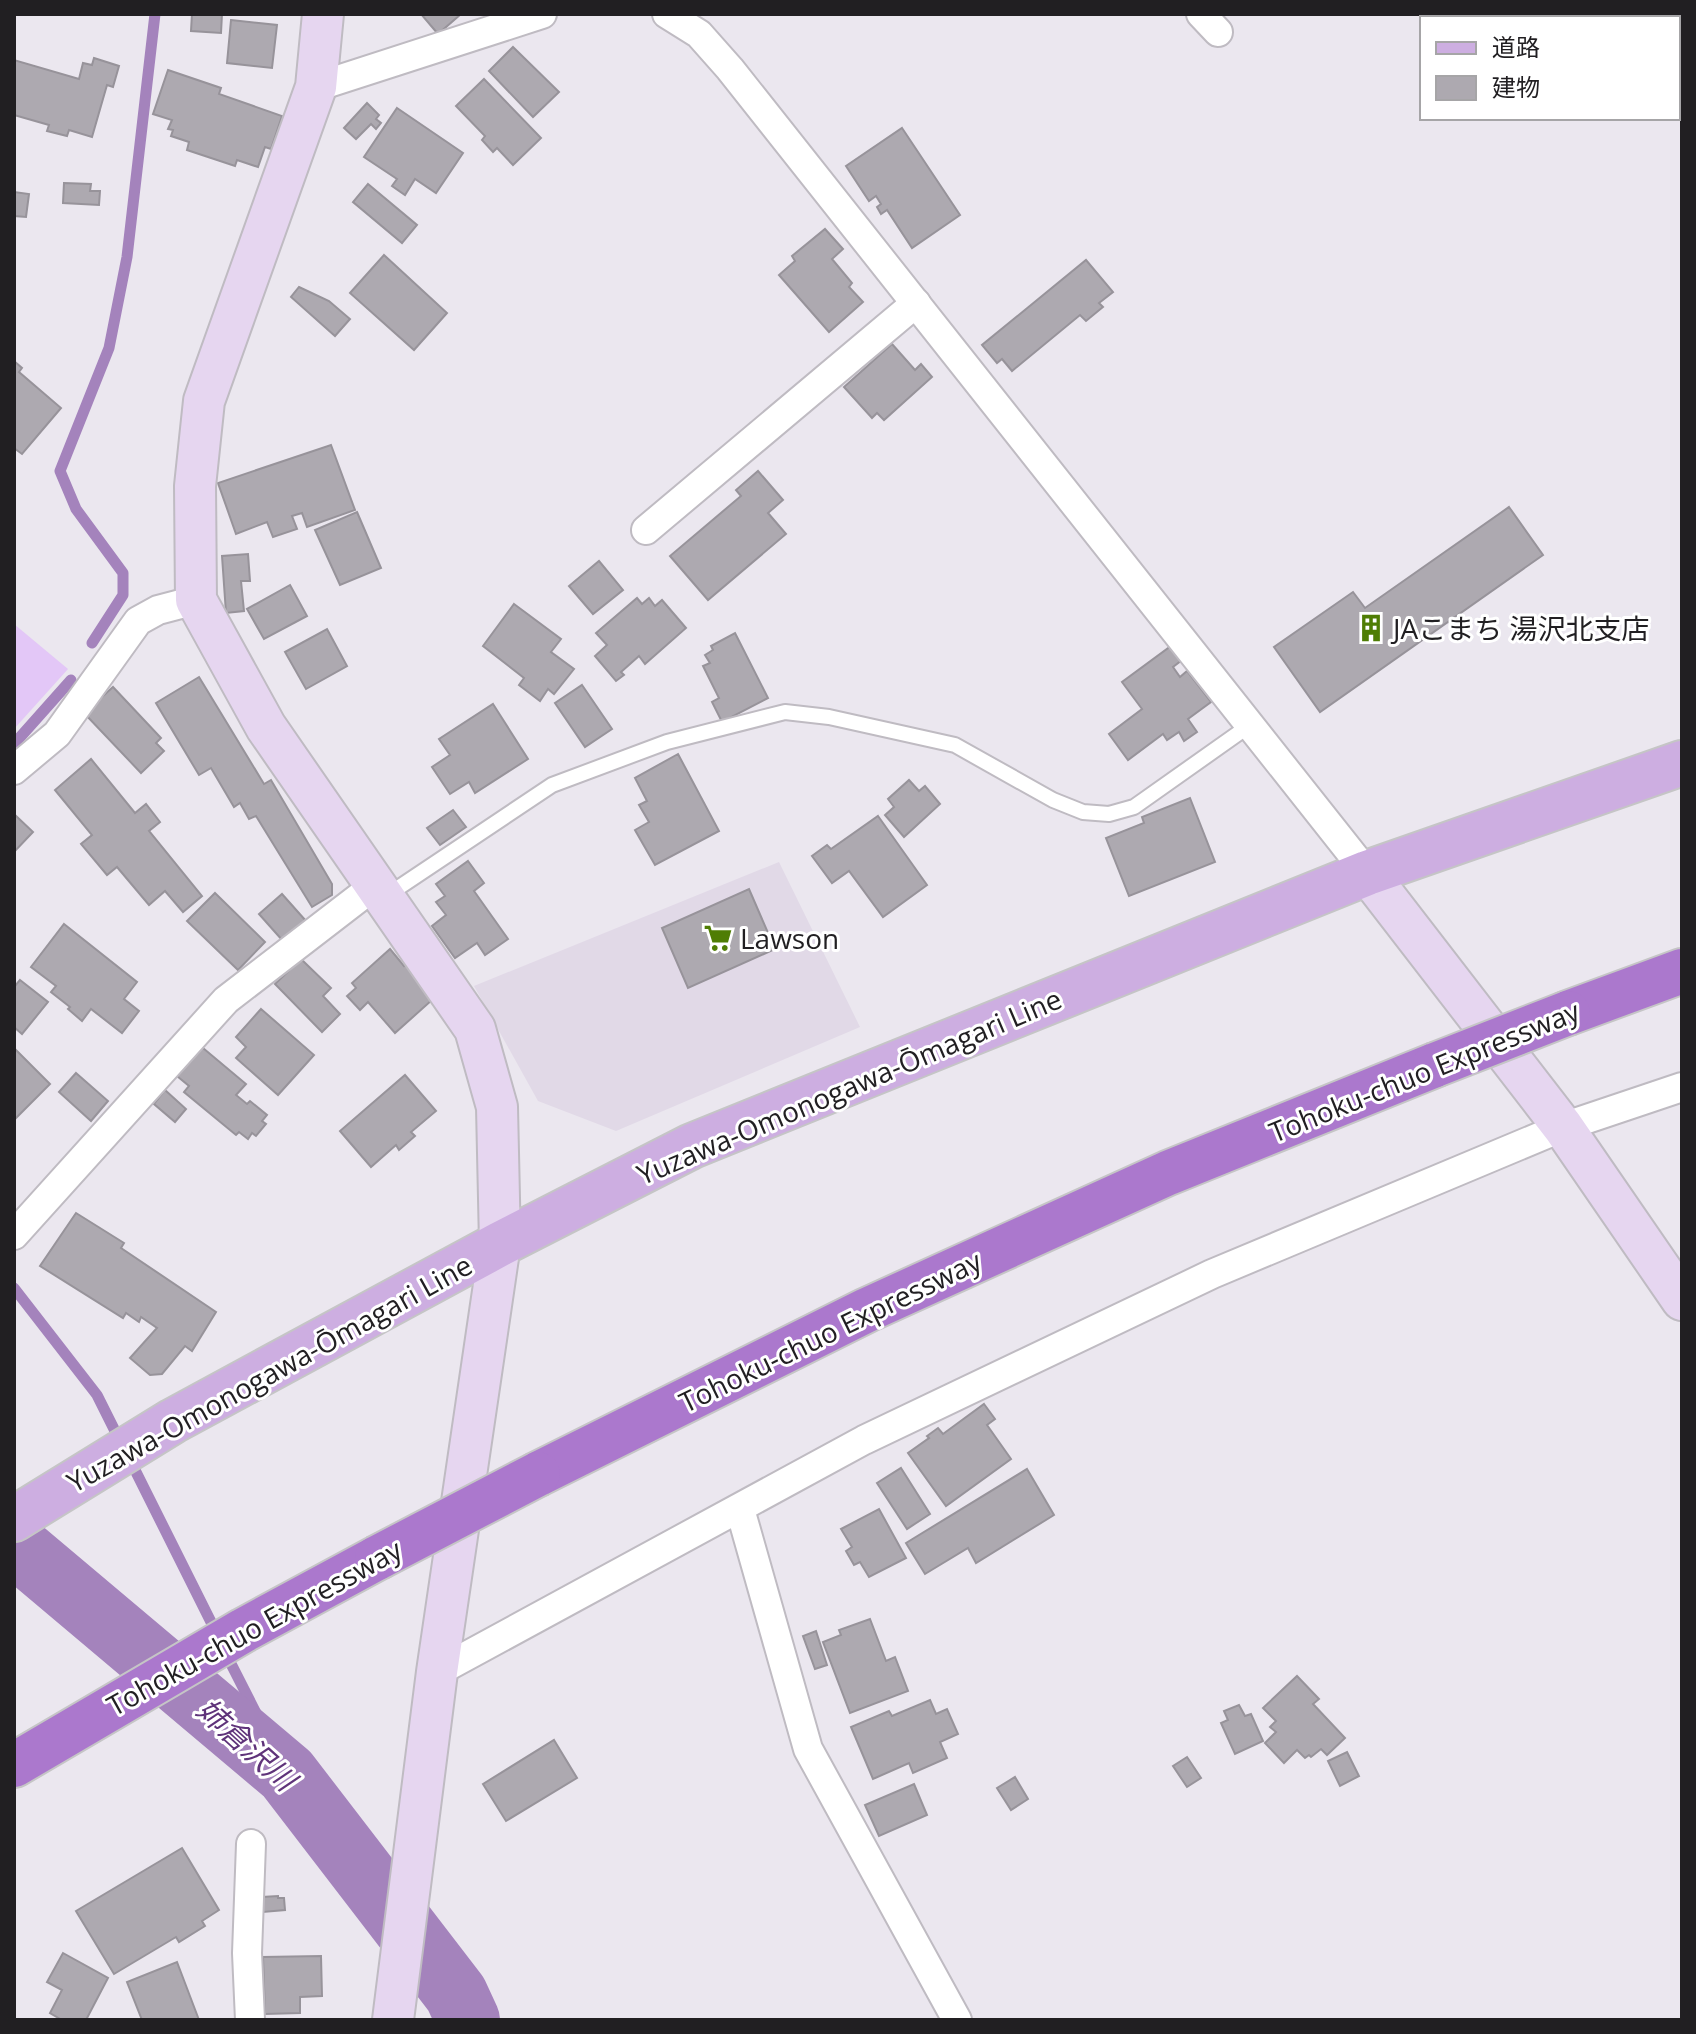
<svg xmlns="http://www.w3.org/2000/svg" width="1696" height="2034" font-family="'Open Sans','Noto Sans JP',sans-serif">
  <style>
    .built { fill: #e1d9e7 }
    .green { fill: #e3c7f7 }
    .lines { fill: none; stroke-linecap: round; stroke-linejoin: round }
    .stream { stroke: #a483bc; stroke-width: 11 }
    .river { stroke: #a483bc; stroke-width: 64 }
    .building { fill: #ada9b0; stroke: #97939a; stroke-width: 2 }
    .lane-casing { stroke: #bfbbc2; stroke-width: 18 }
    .street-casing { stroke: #bfbbc2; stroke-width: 32 }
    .secondary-casing { stroke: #bfbbc2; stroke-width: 44 }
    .primary-casing { stroke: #c5c5c6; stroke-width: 48 }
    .highway-casing { stroke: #c5c5c6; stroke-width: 48 }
    .lane { stroke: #fff; stroke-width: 14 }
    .street { stroke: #fff; stroke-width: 28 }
    .secondary { stroke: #e6d6f0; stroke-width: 40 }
    .primary { stroke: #cdaee1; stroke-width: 44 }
    .highway { stroke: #ab78cd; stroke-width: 44 }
    .highway-bridge-casing { stroke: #c5c5c6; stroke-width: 48; stroke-linecap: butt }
    .highway-bridge { stroke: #ab78cd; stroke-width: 44 }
    .labels { text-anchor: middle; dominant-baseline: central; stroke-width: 6; stroke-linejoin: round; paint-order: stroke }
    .poi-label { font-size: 28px; fill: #211f22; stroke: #fff; text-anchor: start }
    .street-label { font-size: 28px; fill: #211f22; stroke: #fff }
    .water-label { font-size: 30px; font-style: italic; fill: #5f337a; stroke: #fff }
  </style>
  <rect width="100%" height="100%" fill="#ebe7ef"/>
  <!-- built -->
  <polygon class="built" points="779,862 860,1027 616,1131 538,1101 474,986"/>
  <!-- green -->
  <polygon class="green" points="14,624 68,669 14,729"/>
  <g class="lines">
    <!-- stream -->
    <g class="stream">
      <polyline points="92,643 123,595 123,573 76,509 60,471 109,348 127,257 155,14"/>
      <polyline points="14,744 71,680"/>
      <polyline points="14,1288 97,1395 122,1445"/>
      <polyline points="130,1460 217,1634"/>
      <polyline points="224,1650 287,1774"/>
    </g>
    <!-- river -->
    <polyline class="river" points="14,1544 287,1774 456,1994 468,2020"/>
  </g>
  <!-- building -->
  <g class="building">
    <polygon points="192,14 222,14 221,33 191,31"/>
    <polygon points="421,14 461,14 438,34"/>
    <polygon points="231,20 277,25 272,68 227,63"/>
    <polygon points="513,47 559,92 533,117 489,71"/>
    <polygon points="94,58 119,66 113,87 107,85 92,137 69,130 67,136 47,131 49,125 14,115 14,60 79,79 83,63 92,65"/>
    <polygon points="168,70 221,88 219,94 282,116 271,149 265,147 258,167 237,160 235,166 187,150 189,142 171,136 173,130 168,129 172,120 153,114"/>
    <polygon points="484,79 541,138 513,165 497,148 493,152 482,140 485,136 456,106"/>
    <polygon points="367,103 379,115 376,119 381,123 376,129 371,124 356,139 344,128"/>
    <polygon points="397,108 463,153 436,193 415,179 405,195 392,186 397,179 364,157"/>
    <polygon points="902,128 960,215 912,248 887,210 881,214 877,207 881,204 876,196 869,201 846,166"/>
    <polygon points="64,183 91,184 90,191 100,191 99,205 63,203"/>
    <polygon points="368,184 417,225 402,243 353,202"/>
    <polygon points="14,192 29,194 26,217 14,216"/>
    <polygon points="825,229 843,249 832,259 852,283 849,287 863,302 829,332 779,275 795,261 792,256"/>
    <polygon points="384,255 447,313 414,350 350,293"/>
    <polygon points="1086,260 1113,292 1099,303 1103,307 1086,321 1080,315 1012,371 1002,359 997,363 982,345"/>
    <polygon points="299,287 329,301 350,319 335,336 291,297"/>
    <polygon points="892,344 915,370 921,364 932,377 884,420 877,413 872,418 844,387"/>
    <polygon points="14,361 22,368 19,372 61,408 22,454 14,448"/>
    <polygon points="331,445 355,510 307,527 302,513 292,516 297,529 273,537 267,522 236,534 218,483"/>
    <polygon points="758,471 783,500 768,513 786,534 708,600 670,556 741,496 736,490"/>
    <polygon points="1509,507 1543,555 1320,712 1274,647 1353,592 1365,608"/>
    <polygon points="357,512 381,568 340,585 315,530"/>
    <polygon points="248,554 250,581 241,581 244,611 226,613 222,556"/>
    <polygon points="599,561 623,590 593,614 569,586"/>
    <polygon points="290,585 307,616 264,639 247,609"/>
    <polygon points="637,598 642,604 649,598 655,606 662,600 686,628 645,664 639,656 621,672 624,675 616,681 595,656 607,645 596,633"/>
    <polygon points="514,604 561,639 551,652 574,669 554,694 548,689 540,701 519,685 524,678 483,646"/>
    <polygon points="327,629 347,666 306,689 285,652"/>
    <polygon points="735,633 768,698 722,722 712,702 719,698 703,666 710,663 705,655 713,650 711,646"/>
    <polygon points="1171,646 1182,660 1173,667 1180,677 1187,671 1211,702 1188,719 1197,732 1184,741 1179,732 1167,740 1163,734 1128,760 1109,734 1142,709 1122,682"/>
    <polygon points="199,677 264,784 271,780 332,884 332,895 312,907 256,816 249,819 240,803 234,807 211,768 199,775 156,703"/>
    <polygon points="582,685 612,729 585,747 555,703"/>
    <polygon points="113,687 161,738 156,743 164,751 141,773 84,713"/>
    <polygon points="493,704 528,759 475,793 469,782 450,794 432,767 450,755 439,739"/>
    <polygon points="678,754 719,831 655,865 635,830 649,822 639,805 647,801 635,778"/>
    <polygon points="91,759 135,813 146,804 160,822 149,831 202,896 183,912 165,891 149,905 117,867 107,875 81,844 92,835 55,790"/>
    <polygon points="909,780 919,791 925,786 940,804 904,837 885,815 894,807 888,799"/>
    <polygon points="1190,798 1215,862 1129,896 1106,838 1144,823 1142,817"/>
    <polygon points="453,810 466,827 440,845 427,828"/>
    <polygon points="14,814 33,832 14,852"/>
    <polygon points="878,816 927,885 883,917 849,871 832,883 812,856 827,845 831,849"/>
    <polygon points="468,861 484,883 474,891 508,939 485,955 477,943 455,958 432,926 446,915 436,902 445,896 436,884"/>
    <polygon points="749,889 775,949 688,988 662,928"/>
    <polygon points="215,893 265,942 238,970 187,921"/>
    <polygon points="282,894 306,921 283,941 259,914"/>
    <polygon points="64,924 137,982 124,999 139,1011 122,1033 91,1009 82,1021 68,1009 70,1007 51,992 56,986 31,967"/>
    <polygon points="390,949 404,966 408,962 428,985 423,989 432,1000 395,1033 368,1002 360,1010 347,996 356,988 352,983"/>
    <polygon points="301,959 331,988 323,996 340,1014 322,1032 275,984"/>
    <polygon points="20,980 48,1002 22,1034 14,1027 14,987"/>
    <polygon points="261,1009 314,1055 278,1095 236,1058 246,1047 236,1037"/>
    <polygon points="197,1043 246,1084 236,1095 247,1104 250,1101 267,1115 262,1121 266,1124 256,1136 252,1133 248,1139 239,1132 236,1135 184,1092 189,1086 172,1072"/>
    <polygon points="14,1048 50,1084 14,1120"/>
    <polygon points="76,1073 108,1101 91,1121 59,1092"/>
    <polygon points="405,1075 436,1111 411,1132 415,1136 399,1150 396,1145 371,1167 340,1131"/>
    <polygon points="165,1090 186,1109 175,1122 154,1104"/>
    <polygon points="76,1213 124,1243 121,1248 216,1312 192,1351 185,1346 162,1374 150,1375 130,1358 157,1328 141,1317 139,1322 126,1313 123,1318 40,1266"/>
    <polygon points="984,1404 995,1419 987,1425 1011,1459 946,1506 908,1453 929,1438 927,1436 938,1428 943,1434"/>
    <polygon points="901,1468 930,1514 907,1529 877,1483"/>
    <polygon points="1027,1469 1054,1515 976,1563 968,1548 925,1574 906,1543"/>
    <polygon points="879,1509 906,1558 869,1577 860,1562 854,1565 846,1551 852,1547 841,1529"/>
    <polygon points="870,1619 886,1661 895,1657 908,1691 850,1713 823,1642 841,1635 839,1630"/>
    <polygon points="816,1631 827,1665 815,1669 803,1636"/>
    <polygon points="1297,1676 1319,1699 1313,1704 1345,1738 1327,1755 1321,1749 1311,1757 1309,1755 1305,1758 1297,1750 1284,1763 1265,1743 1276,1732 1270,1727 1276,1721 1263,1708"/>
    <polygon points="930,1700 936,1714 947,1709 958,1734 940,1742 947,1758 913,1773 909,1763 873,1779 851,1727 889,1711 892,1716"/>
    <polygon points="1239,1705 1245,1716 1251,1714 1263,1741 1235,1754 1221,1723 1228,1720 1224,1711"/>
    <polygon points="554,1740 577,1778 506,1821 483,1784"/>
    <polygon points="1347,1752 1359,1776 1340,1786 1328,1761"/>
    <polygon points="1187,1757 1201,1778 1187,1787 1173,1766"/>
    <polygon points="1015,1777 1028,1799 1011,1810 997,1788"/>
    <polygon points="914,1784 927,1815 879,1836 865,1805"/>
    <polygon points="182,1848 219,1910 202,1921 205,1926 179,1942 176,1937 114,1974 76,1911"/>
    <polygon points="278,1896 278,1898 284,1898 285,1910 263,1912 262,1897"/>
    <polygon points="63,1953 108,1978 86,2020 62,2020 50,2013 62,1990 47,1982"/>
    <polygon points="321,1956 322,1996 300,1997 300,2013 265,2014 263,1957"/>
    <polygon points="177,1962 199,2020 142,2020 127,1982"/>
  </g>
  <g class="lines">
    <defs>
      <polyline id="lane" points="386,896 552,785 667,742 785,712 829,717 955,745 1053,800 1083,812 1109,814 1134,807 1250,725"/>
      <g id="street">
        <polyline points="667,14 699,34 730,69 1367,873"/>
        <polyline points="1201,14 1218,32"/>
        <polyline points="316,87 542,14"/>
        <polyline points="646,530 916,303"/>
        <polyline points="14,770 57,734 138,621 158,610 196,600"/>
        <polyline points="14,1235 226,1000 374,886"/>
        <polyline points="740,1509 808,1749 957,2020"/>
        <polyline points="437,1672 864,1440 1212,1274 1563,1127 1682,1087"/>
        <polyline points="250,2020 247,1953 251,1844"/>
      </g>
      <g id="secondary">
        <polyline points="323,14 316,87 204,401 195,486 196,600 266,727 475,1029 497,1107 500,1244 437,1672 393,2020"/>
        <polyline points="1367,873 1563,1127 1682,1300"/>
      </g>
      <polyline id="primary" points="14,1519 173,1421 500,1244 692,1146 1367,873 1682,763"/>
      <g id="highway">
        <polyline points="1568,1013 1682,971"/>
        <polyline points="538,1474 867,1310 1168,1173 1435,1065"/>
        <polyline points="14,1765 244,1630 377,1558"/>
      </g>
    </defs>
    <!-- lane casing -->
    <use href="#lane" class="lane-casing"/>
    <!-- street casing -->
    <use href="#street" class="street-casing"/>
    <!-- secondary casing -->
    <use href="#secondary" class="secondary-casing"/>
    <!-- primary casing -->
    <use href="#primary" class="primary-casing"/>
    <!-- highway casing -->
    <use href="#highway" class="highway-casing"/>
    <!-- lane -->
    <use href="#lane" class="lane"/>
    <!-- street -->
    <use href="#street" class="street"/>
    <!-- secondary -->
    <use href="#secondary" class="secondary"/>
    <!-- primary -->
    <use href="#primary" class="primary"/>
    <!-- highway -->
    <use href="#highway" class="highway"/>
    <defs>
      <g id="highway-bridge">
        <polyline points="1435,1065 1568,1013"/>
        <polyline points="377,1558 538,1474"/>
      </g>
    </defs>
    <!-- highway-bridge casing -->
    <use href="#highway-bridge" class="highway-bridge-casing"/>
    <!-- highway-bridge -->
    <use href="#highway-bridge" class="highway-bridge"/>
  </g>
  <!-- icons -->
  <defs>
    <symbol id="building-bare" viewBox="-9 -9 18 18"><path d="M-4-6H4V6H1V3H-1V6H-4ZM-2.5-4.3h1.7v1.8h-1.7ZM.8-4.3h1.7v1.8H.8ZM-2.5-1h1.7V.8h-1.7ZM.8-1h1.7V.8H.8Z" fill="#4f7d04" stroke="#fff" stroke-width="2.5" paint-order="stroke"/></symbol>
    <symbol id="supermarket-bare" viewBox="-9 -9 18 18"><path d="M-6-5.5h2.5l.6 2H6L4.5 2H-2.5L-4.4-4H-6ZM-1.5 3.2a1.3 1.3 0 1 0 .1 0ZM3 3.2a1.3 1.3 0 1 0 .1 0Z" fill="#4f7d04" stroke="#fff" stroke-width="2.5" paint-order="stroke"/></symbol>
  </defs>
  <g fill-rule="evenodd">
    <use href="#building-bare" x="1351" y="608" width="40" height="40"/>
    <use href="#supermarket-bare" x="698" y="918" width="40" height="40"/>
  </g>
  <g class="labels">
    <!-- poi labels -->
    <g class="poi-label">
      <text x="1393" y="628">JAこまち 湯沢北支店</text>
      <text x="740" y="938">Lawson</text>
    </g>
    <!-- street labels -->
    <g class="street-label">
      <text transform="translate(1424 1071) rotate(-22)">Tohoku-chuo Expressway</text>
      <text transform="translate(849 1086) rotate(-23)">Yuzawa-Omonogawa-Ōmagari Line</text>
      <text transform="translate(830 1331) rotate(-26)">Tohoku-chuo Expressway</text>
      <text transform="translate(269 1373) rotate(-29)">Yuzawa-Omonogawa-Ōmagari Line</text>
      <text transform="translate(254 1627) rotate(-29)">Tohoku-chuo Expressway</text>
    </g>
    <!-- water labels -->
    <g class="water-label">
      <text transform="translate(247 1744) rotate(42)">姉倉沢川</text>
    </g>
  </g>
  <!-- border -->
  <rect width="1696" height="2034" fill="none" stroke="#211f22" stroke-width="32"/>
  <!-- legend -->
  <rect x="1420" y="16" width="260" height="104" fill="#ffffff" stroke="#a6a5a7" stroke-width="2"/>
  <rect x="1436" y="42" width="40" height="12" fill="#cdaee1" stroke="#a6a5a7" stroke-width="2"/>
  <text x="1492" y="56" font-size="24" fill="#211f22">道路</text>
  <rect x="1436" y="76" width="40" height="24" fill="#ada9b0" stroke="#a6a5a7" stroke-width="2"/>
  <text x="1492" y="96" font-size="24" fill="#211f22">建物</text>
</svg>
